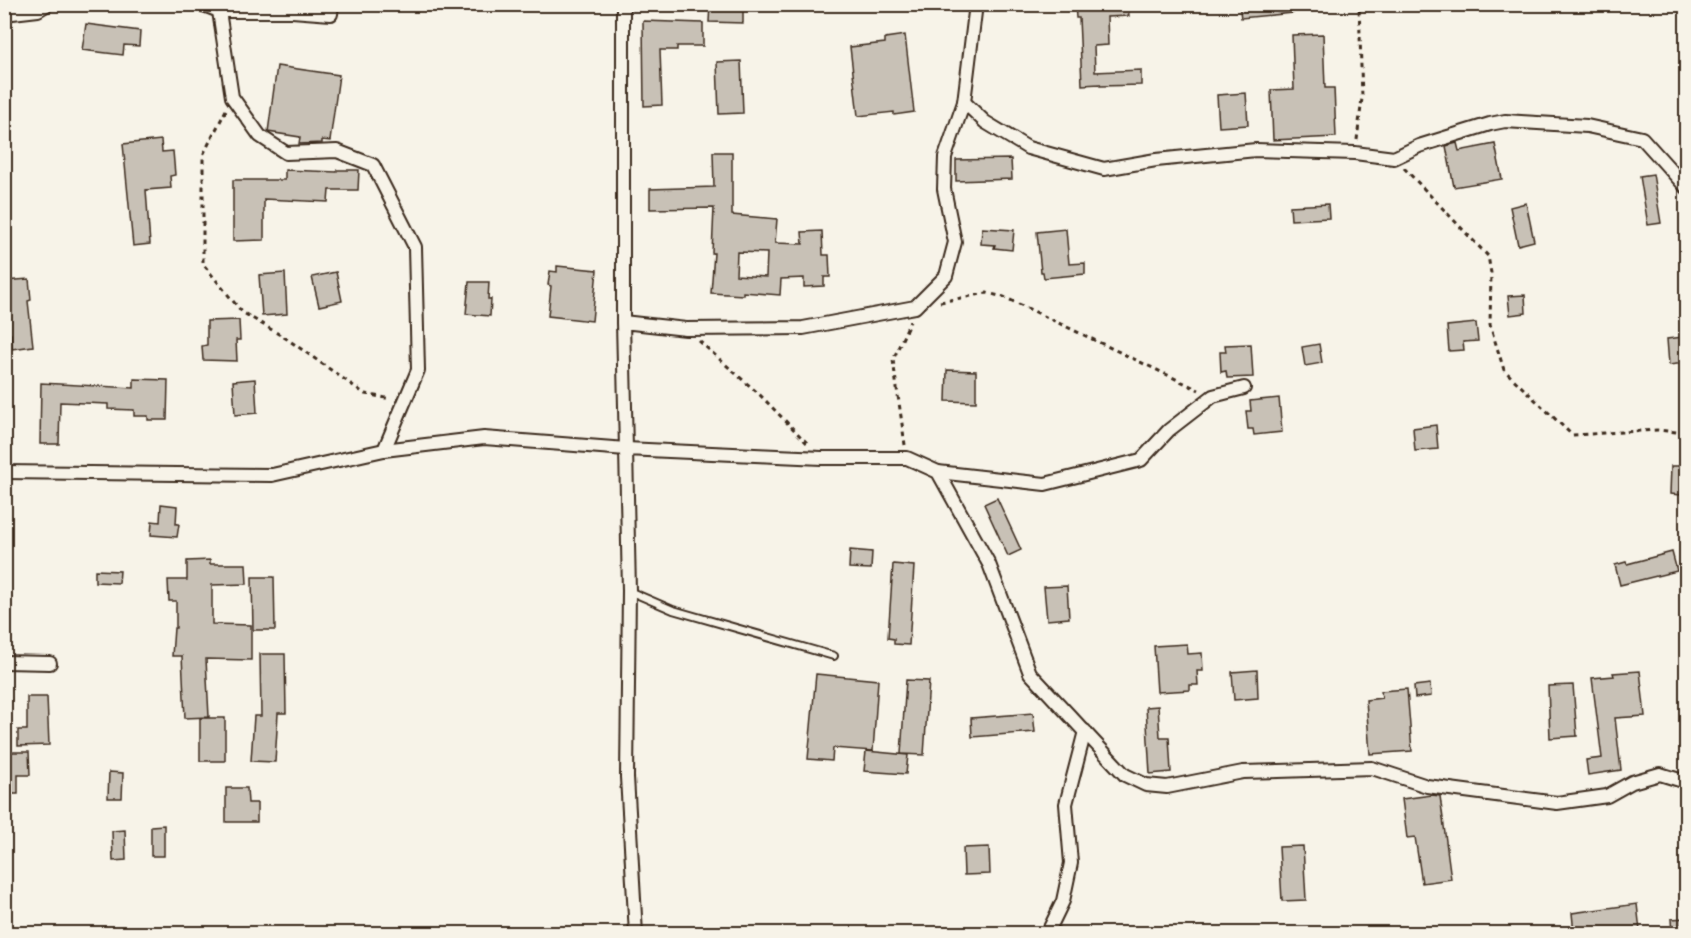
<svg xmlns="http://www.w3.org/2000/svg" width="1691" height="938" font-family="'Shantell Sans',sans-serif">
  <style>
    .building { fill: #c8c1b6; stroke: #3b2a1e; stroke-width: 1.5; fill-rule: evenodd }
    .lines { fill: none; stroke-linecap: round; stroke-linejoin: round }
    .lane-casing { stroke: #3b2a1e; stroke-width: 10 }
    .street-casing { stroke: #3b2a1e; stroke-width: 16 }
    .path { stroke: #3b2a1e; stroke-width: 3; stroke-dasharray: 4.5 4.5; stroke-linecap: butt }
    .lane { stroke: #f7f3e8; stroke-width: 6 }
    .street { stroke: #f7f3e8; stroke-width: 12 }
  </style>
  <rect width="100%" height="100%" fill="#f7f3e8"/>
  <filter id="ink" filterUnits="userSpaceOnUse"><feTurbulence type="fractalNoise" baseFrequency=".0167" numOctaves="2"/><feDisplacementMap in="SourceGraphic" scale="12" xChannelSelector="R" yChannelSelector="G"/><feConvolveMatrix kernelMatrix="1 2 1 2 8 2 1 2 1" color-interpolation-filters="sRGB"/></filter>
  <g filter="url(#ink)">
    <!-- building -->
    <g class="building">
      <polygon points="710,4 743,4 743,23 709,22"/>
      <polygon points="1075,4 1128,4 1129,16 1107,17 1108,45 1094,46 1095,72 1141,70 1141,85 1100,86 1100,84 1082,85 1079,18 1076,18"/>
      <polygon points="1239,4 1293,4 1293,13 1241,18"/>
      <polygon points="643,21 703,23 703,46 677,46 677,50 660,50 662,105 644,106"/>
      <polygon points="86,24 140,31 139,46 124,45 123,55 82,50"/>
      <polygon points="1323,34 1325,88 1334,88 1336,137 1273,140 1271,90 1294,89 1292,35"/>
      <polygon points="905,35 914,112 894,115 894,112 858,116 850,47 885,43 885,38"/>
      <polygon points="741,61 743,113 719,114 717,62"/>
      <polygon points="277,66 339,75 330,141 322,140 322,143 299,144 300,137 268,132"/>
      <polygon points="1246,93 1248,125 1219,127 1217,95"/>
      <polygon points="161,140 162,152 173,151 175,175 170,176 171,188 146,190 150,244 133,246 123,144"/>
      <polygon points="1457,143 1459,151 1495,144 1502,179 1454,187 1446,146"/>
      <path d="M713,152H732V215L777,219L775,243L803,244L802,232L822,231L823,255H829L830,277H824V286L804,287V278L781,279L780,295L743,292V295L711,293L714,253H712L714,208L650,209V189L714,187ZM737,252L767,253L766,277L736,275Z"/>
      <polygon points="1011,159 1012,179 956,181 956,160"/>
      <polygon points="285,170 337,172 337,170 359,170 358,190 329,190 328,202 264,199 264,240 233,241 233,180 285,180"/>
      <polygon points="1653,174 1661,223 1648,225 1640,176"/>
      <polygon points="1526,203 1534,241 1518,245 1510,207"/>
      <polygon points="1328,204 1329,218 1291,220 1290,206"/>
      <polygon points="982,228 1014,230 1012,250 994,248 995,245 981,244"/>
      <polygon points="1066,229 1069,264 1085,263 1085,274 1044,278 1043,272 1041,272 1037,232"/>
      <polygon points="557,266 597,270 592,321 548,316 551,286 548,285 550,271 557,272"/>
      <polygon points="336,272 342,301 319,306 312,277"/>
      <polygon points="285,273 287,314 262,316 259,275"/>
      <polygon points="29,279 31,300 28,301 33,346 12,349 11,334 4,335 4,281"/>
      <polygon points="469,282 489,282 488,299 491,299 490,316 466,314"/>
      <polygon points="1525,295 1526,313 1510,315 1508,296"/>
      <polygon points="239,320 240,340 236,340 237,361 203,360 202,346 207,345 207,321"/>
      <polygon points="1476,323 1478,341 1463,342 1464,350 1449,351 1447,326"/>
      <polygon points="1683,337 1685,363 1669,365 1667,339"/>
      <polygon points="1251,344 1253,377 1227,378 1226,371 1221,372 1220,352 1226,352 1225,345"/>
      <polygon points="1319,344 1322,363 1305,366 1302,347"/>
      <polygon points="947,370 976,371 976,402 946,401"/>
      <polygon points="134,379 168,380 167,420 148,420 148,416 134,416 134,410 108,409 108,404 60,402 59,444 40,444 41,383 134,388"/>
      <polygon points="255,379 257,413 235,415 233,381"/>
      <polygon points="1279,398 1282,432 1254,435 1253,429 1248,429 1246,411 1251,411 1250,401"/>
      <polygon points="1436,425 1438,449 1415,451 1413,428"/>
      <polygon points="1671,466 1682,466 1681,495 1670,494"/>
      <polygon points="997,498 1021,550 1008,556 984,504"/>
      <polygon points="161,504 177,506 176,524 179,524 177,537 151,535 152,521 160,522"/>
      <polygon points="850,550 872,552 871,569 849,568"/>
      <polygon points="1672,552 1677,571 1620,585 1615,565 1626,562 1627,564"/>
      <polygon points="210,560 210,564 246,564 247,584 212,585 212,624 251,625 251,660 206,659 209,717 185,718 182,656 172,656 174,628 176,628 176,601 169,601 168,580 187,580 187,561"/>
      <polygon points="893,564 914,566 909,645 894,644 894,639 888,638"/>
      <polygon points="95,570 120,571 119,583 95,582"/>
      <polygon points="252,577 274,577 275,630 253,630"/>
      <polygon points="1067,586 1069,618 1047,620 1044,587"/>
      <polygon points="1187,644 1188,654 1202,653 1203,671 1197,671 1198,685 1190,685 1190,690 1157,692 1154,646"/>
      <polygon points="260,654 285,654 286,713 278,713 275,762 251,761 254,716 261,716"/>
      <polygon points="1257,670 1258,698 1234,700 1232,672"/>
      <polygon points="1640,671 1645,716 1615,718 1621,770 1588,775 1586,760 1602,758 1592,678 1614,676 1613,673"/>
      <polygon points="816,674 878,680 873,751 833,748 832,761 808,759"/>
      <polygon points="906,680 929,681 924,755 901,754"/>
      <polygon points="1430,684 1431,696 1415,698 1414,686"/>
      <polygon points="1573,685 1577,736 1550,738 1548,686"/>
      <polygon points="1407,689 1412,751 1370,754 1366,700 1382,698 1381,691"/>
      <polygon points="27,697 47,697 49,745 18,746 18,730 27,730"/>
      <polygon points="1158,706 1160,737 1169,737 1171,772 1150,774 1146,707"/>
      <polygon points="1033,713 1035,732 972,737 971,718"/>
      <rect x="200" y="718" width="25" height="43"/>
      <polygon points="866,751 908,755 906,774 864,771"/>
      <polygon points="4,752 29,752 30,775 18,775 18,794 4,794"/>
      <polygon points="109,772 123,773 122,798 108,798"/>
      <polygon points="226,788 247,788 248,803 257,803 257,822 226,822"/>
      <polygon points="1432,795 1440,796 1451,879 1422,883 1415,837 1407,838 1402,799"/>
      <polygon points="164,825 164,856 151,856 151,826"/>
      <polygon points="125,830 126,860 113,861 112,831"/>
      <polygon points="1303,846 1306,900 1282,901 1279,847"/>
      <polygon points="989,847 990,874 964,875 963,848"/>
      <polygon points="1637,904 1640,931 1625,933 1574,933 1572,913"/>
      <polygon points="1686,918 1686,933 1672,933 1671,919"/>
    </g>
    <g class="lines">
      <defs>
        <polyline id="lane" points="629,591 673,610 834,656"/>
        <g id="street">
          <polyline points="201,4 219,11 292,11 331,14 332,4"/>
          <polyline points="623,4 623,322"/>
          <polyline points="219,11 232,97 260,136 286,153 337,151 373,165 415,247 418,370 384,450"/>
          <polyline points="4,14 38,10 48,4"/>
          <polyline points="964,102 985,122 1028,148 1104,169 1156,160 1256,150 1355,153 1394,158 1419,146 1490,124 1505,121 1587,126 1642,138 1686,187"/>
          <polyline points="4,472 272,475 384,450 484,438 626,449 623,322 686,329 803,328 915,307 946,276 955,242 944,189 945,157 964,102 976,4"/>
          <polyline points="938,472 1045,484 1141,460 1169,430 1213,396 1244,388"/>
          <polyline points="4,662 50,663"/>
          <polyline points="636,934 627,777 629,591 626,449 822,458 907,458 938,472 989,564 1030,673 1125,775 1146,785 1167,787 1243,772 1372,768 1427,786 1557,803 1607,796 1632,782 1660,774 1686,782"/>
          <polyline points="1047,934 1063,901 1071,863 1066,804 1085,731"/>
        </g>
      </defs>
      <!-- lane casing -->
      <use href="#lane" class="lane-casing"/>
      <!-- street casing -->
      <use href="#street" class="street-casing"/>
      <!-- path -->
      <g class="path">
        <polyline points="226,110 203,155 203,264 242,312 287,339 365,394 391,399"/>
        <polyline points="1357,140 1362,98 1359,4"/>
        <polyline points="1404,168 1488,256 1491,273 1490,325 1504,370 1572,435 1657,430 1686,433"/>
        <polyline points="940,302 987,293 1004,297 1199,390"/>
        <polyline points="699,341 760,395 808,444"/>
        <polyline points="905,445 893,360 910,321"/>
      </g>
      <!-- lane -->
      <use href="#lane" class="lane"/>
      <!-- street -->
      <use href="#street" class="street"/>
    </g>
  </g>
  <!-- margin -->
  <rect width="1691" height="938" fill="none" stroke="#f7f3e8" stroke-width="24"/>
  <rect x="12" y="12" width="1667" height="914" fill="none" stroke="#3b2a1e" stroke-width="2" filter="url(#ink)"/>
</svg>
